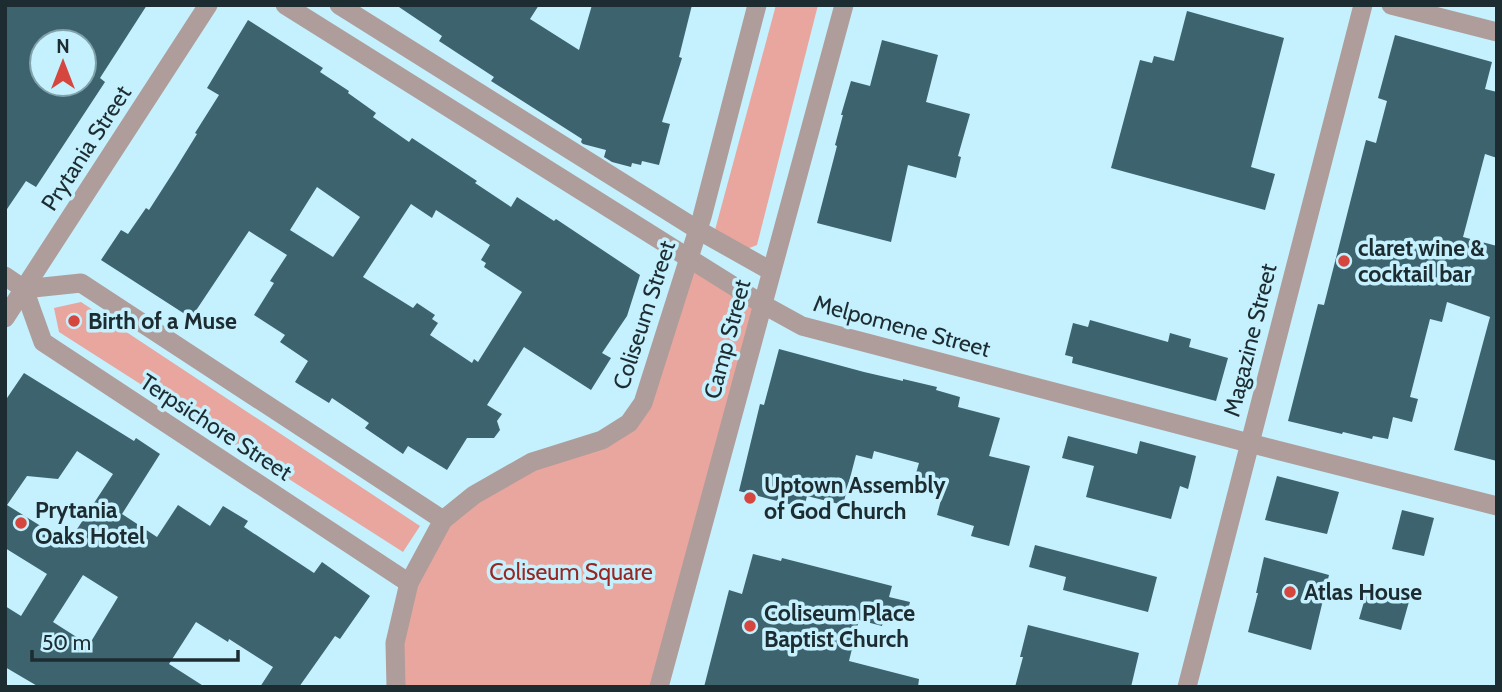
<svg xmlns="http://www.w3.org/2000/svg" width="1502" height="692" font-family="Cabin,sans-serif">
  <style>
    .green { fill: #e8a69e }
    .building { fill: #3c636e; fill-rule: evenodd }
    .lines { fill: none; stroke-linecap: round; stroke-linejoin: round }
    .minor { stroke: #ae9d9a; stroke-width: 19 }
    .tertiary { stroke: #ae9d9a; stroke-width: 19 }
    .poi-dot { fill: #d5463f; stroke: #c5f0fd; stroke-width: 2.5 }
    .labels { text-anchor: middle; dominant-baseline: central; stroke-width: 7; stroke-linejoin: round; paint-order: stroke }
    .street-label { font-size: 23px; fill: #1c2c31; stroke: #c5f0fd }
    .poi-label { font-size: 23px; font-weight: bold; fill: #1c2c31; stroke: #c5f0fd; text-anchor: start }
    .park-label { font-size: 23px; fill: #962723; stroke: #c5f0fd }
  </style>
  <rect width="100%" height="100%" fill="#c5f0fd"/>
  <!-- green -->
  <g class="green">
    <polygon points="776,5 818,5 757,245 747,249 715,230"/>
    <polygon points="688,258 762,304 659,687 396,687 395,643 443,520 474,495 629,423"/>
    <polygon points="81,302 420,526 403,552 59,332 54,308"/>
  </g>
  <!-- building -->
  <g class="building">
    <path d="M5,5H147L100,78L105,82L36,187L26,181L5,212ZM42,42H84V84H42Z"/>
    <polygon points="396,5 539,5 530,19 579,50 592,5 692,5 679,57 682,58 662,122 670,124 659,165 642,161 641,165 632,163 631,167 612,162 604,157 606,150 583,144 581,142 582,139 491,81 494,77 439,41 442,36"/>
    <polygon points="1187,11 1284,38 1251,167 1275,174 1265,210 1111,168 1140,60 1152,63 1154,56 1174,61"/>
    <path d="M248,20L323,68L320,72L349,91L348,93L376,113L373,117L409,142L412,138L477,181L475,183L511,207L517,197L554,221L556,219L640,275L627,316L602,353L611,358L591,390L524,347L487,405L502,414L497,421L500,430L494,438H467L447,470L408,446L403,454L365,428L369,423L332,398L329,403L295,382L308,361L280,342L285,335L254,315L274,283L270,281L287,255L249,231L191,318L101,260L121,230L128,234L146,208L149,210L176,168L197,134L195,133L219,95L207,88ZM317,187L360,217L333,257L290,230ZM411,204L432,218L436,210L490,245L481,260L486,263L484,267L522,292L478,362L474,359L472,363L430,335L438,323L432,319L435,315L417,303L413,308L363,277Z"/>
    <polygon points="1395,35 1492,62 1485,89 1497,92 1497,158 1485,154 1463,237 1497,246 1497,461 1454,450 1490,317 1493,318 1447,302 1442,322 1430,319 1410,397 1418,399 1412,422 1393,417 1388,439 1373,436 1372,439 1343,432 1342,434 1288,421 1318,304 1324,305 1366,140 1376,143 1387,101 1378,98"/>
    <polygon points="882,40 938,55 926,102 970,114 958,156 961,157 956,178 908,165 891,242 817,223 837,146 835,145 843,115 841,115 851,81 870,86"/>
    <polygon points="1090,320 1168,342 1170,333 1191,339 1189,347 1228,358 1216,401 1072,363 1073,357 1065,355 1073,323 1088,327"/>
    <polygon points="779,349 864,372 903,381 903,379 937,387 936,390 960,397 958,407 1000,418 989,456 1030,466 1009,546 971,536 974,526 937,515 942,496 912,487 919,463 874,451 872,459 856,455 843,505 807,496 804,508 739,491 760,404 764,405"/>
    <path d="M24,373L134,441L136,438L160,454L122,514L157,537L178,505L210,526L223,506L248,521L244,527L314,573L322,562L370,596L340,639L335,636L299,687H260L273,667L229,639L228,642L196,622L169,664L205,687H39L5,667V606L21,616L47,574L5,548V401ZM77,451L113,474L68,543L7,505L27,476L58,479ZM83,575L118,597L89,645L53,622Z"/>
    <polygon points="1068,436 1137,454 1140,441 1196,456 1188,489 1180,486 1171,519 1086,497 1094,466 1062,458"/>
    <polygon points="1277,476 1339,492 1327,534 1265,520"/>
    <polygon points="1402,510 1434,518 1424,556 1392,549"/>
    <polygon points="1035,545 1157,577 1148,612 1063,590 1066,577 1029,567"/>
    <polygon points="753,554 781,561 782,558 892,586 889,597 910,602 905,622 884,617 882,626 859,620 849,661 919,679 918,687 704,687 729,590 742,594"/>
    <polygon points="1264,557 1329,575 1311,650 1248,632 1258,593 1256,593"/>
    <polygon points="1368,588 1376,590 1377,588 1410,598 1401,630 1359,619"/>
    <polygon points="1028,625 1139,653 1131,687 1015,687 1023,657 1020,657"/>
  </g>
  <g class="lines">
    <!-- minor -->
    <g class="minor">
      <polyline points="285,5 762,304 802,326 1249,443 1497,506"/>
      <polyline points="339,5 698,230 771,271"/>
      <polyline points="1391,5 1497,32"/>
      <polyline points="5,276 24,289 43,342 409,583"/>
      <polyline points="24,289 81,283 443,520"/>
      <polyline points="5,318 208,5"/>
      <polyline points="396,687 395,643 409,583 443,520 474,495 532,462 602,440 629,423 643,403 702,217 757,5"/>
      <polyline points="659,687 844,5"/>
    </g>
    <!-- tertiary -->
    <polyline class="tertiary" points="1187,687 1363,5"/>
  </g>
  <!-- markers -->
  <g class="poi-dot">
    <circle cx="1344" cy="261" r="7"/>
    <circle cx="74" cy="321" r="7"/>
    <circle cx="750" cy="498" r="7"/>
    <circle cx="21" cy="523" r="7"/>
    <circle cx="1290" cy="592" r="7"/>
    <circle cx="750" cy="626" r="7"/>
  </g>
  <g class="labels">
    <!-- street labels -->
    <g class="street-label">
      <text transform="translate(86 148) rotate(-57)">Prytania Street</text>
      <text transform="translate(644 315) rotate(-72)">Coliseum Street</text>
      <text transform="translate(902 326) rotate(15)">Melpomene Street</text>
      <text transform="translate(727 339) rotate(-75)">Camp Street</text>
      <text transform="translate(1250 340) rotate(-76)">Magazine Street</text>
      <text transform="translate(216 427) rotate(33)">Terpsichore Street</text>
    </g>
    <!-- poi labels -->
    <g class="poi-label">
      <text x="1358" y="248">claret wine &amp;<tspan x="1358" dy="26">cocktail bar</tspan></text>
      <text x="88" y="321">Birth of a Muse</text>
      <text x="764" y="485">Uptown Assembly<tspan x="764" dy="26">of God Church</tspan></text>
      <text x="35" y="510">Prytania<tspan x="35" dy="26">Oaks Hotel</tspan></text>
      <text x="1304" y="592">Atlas House</text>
      <text x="764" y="613">Coliseum Place<tspan x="764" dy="26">Baptist Church</tspan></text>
    </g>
    <!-- park labels -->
    <g class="park-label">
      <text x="571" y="572">Coliseum Square</text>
    </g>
  </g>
  <!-- border -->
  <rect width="1502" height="692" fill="none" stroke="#1c2c31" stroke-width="14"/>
  <!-- north arrow -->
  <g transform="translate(63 63)"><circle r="33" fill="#c5f0fd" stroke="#81a2ab" stroke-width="2"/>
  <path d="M0-5L12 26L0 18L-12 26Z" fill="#d5463f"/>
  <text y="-10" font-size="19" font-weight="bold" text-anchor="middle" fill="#1c2c31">N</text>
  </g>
  <!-- scale -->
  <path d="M32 650v10h206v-10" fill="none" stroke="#1c2c31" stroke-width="3.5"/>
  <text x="42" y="650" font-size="21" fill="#1c2c31" stroke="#c5f0fd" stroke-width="5" paint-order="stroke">50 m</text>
</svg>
